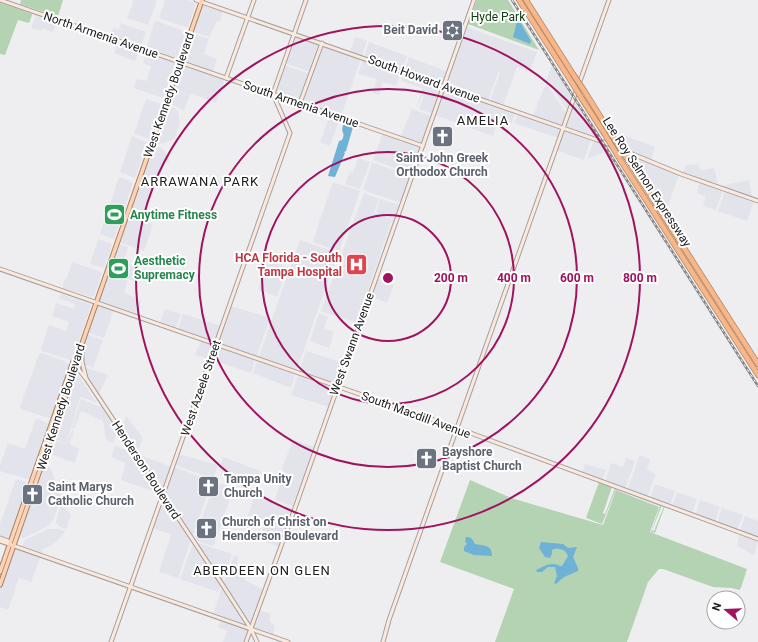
<svg xmlns="http://www.w3.org/2000/svg" width="758" height="642" font-family="Roboto,sans-serif">
  <style>
    .built { fill: #e3e3ec }
    .green { fill: #b4d3b2 }
    .water { fill: #6fb2d5 }
    .lines { fill: none; stroke-linecap: round; stroke-linejoin: round }
    .secondary-casing { stroke: #a1a1a2; stroke-width: 5 }
    .primary-casing { stroke: #ac8264; stroke-width: 5.5 }
    .highway-casing { stroke: #ac8264; stroke-width: 6 }
    .secondary { stroke: #fde9dc; stroke-width: 3 }
    .primary { stroke: #fbd4b8; stroke-width: 3.5 }
    .highway { stroke: #f8b789; stroke-width: 4.5 }
    .rail-casing { stroke: #858586; stroke-width: 2.5 }
    .rail { stroke: #fff; stroke-width: 1; stroke-dasharray: 3; stroke-linecap: butt }
    .highway-bridge-casing { stroke: #ac8264; stroke-width: 6; stroke-linecap: butt }
    .highway-bridge { stroke: #f8b789; stroke-width: 4.5 }
    .ring { fill: none; stroke: #9f135f; stroke-width: 2 }
    .labels { text-anchor: middle; dominant-baseline: central; stroke-width: 4; stroke-linejoin: round; paint-order: stroke }
    .park-label { font-size: 12px; fill: #0d4010; stroke: #fff }
    .worship-label { font-size: 12px; font-weight: bold; fill: #5b616d; stroke: #fff; text-anchor: start }
    .street-label { font-size: 12px; fill: #202020; stroke: #fff }
    .leisure-label { font-size: 12px; font-weight: bold; fill: #27864d; stroke: #fff; text-anchor: start }
    .health-label { font-size: 12px; font-weight: bold; fill: #be3a42; stroke: #fff; text-anchor: end }
    .neighbourhood-label { font-size: 13px; letter-spacing: 1px; fill: #202020; stroke: #fff }
    .centre { fill: #9f135f; stroke: #fff; stroke-width: 2 }
    .ring-label { font-size: 12px; text-anchor: middle; font-weight: bold; fill: #9f135f; stroke: #fff; stroke-width: 4; stroke-linejoin: round; paint-order: stroke }
  </style>
  <rect width="100%" height="100%" fill="#eeeef0"/>
  <!-- built -->
  <g class="built">
    <polygon points="134,0 157,0 148,25 127,18"/>
    <polygon points="165,0 188,0 196,3 188,28 159,18"/>
    <polygon points="202,3 223,10 220,21 217,21 209,37 192,31"/>
    <polygon points="36,16 55,22 56,24 53,32 42,28 41,31 31,28"/>
    <polygon points="157,21 186,32 177,58 147,47 154,22"/>
    <polygon points="121,23 146,32 141,45 110,35 113,28 119,30"/>
    <polygon points="466,27 537,52 530,71 517,67 503,106 490,102 500,72 498,72 488,101 445,86"/>
    <polygon points="191,33 209,39 204,54 217,59 213,71 225,76 181,61"/>
    <polygon points="296,35 320,44 310,72 285,63"/>
    <polygon points="355,37 367,41 362,56 350,52"/>
    <polygon points="369,42 407,56 402,70 364,57"/>
    <polygon points="117,43 139,51 135,61 114,53"/>
    <polygon points="323,45 361,58 341,116 302,103"/>
    <polygon points="146,54 175,63 163,98 134,88 137,79 146,81 151,67 143,63"/>
    <polygon points="409,57 448,72 443,85 404,71"/>
    <polygon points="363,59 401,72 396,86 383,82 379,95 373,93 377,79 358,74"/>
    <polygon points="180,63 225,79 216,103 191,93 184,110 189,113 167,102"/>
    <polygon points="284,65 310,74 300,102 275,93"/>
    <polygon points="552,65 573,97 568,111 550,85 545,83"/>
    <polygon points="404,73 442,87 433,114 419,109 424,96 422,96 417,108 422,88 401,81"/>
    <polygon points="547,85 567,114 562,127 533,116 544,88"/>
    <polygon points="444,88 515,113 512,123 499,118 493,136 435,115"/>
    <polygon points="146,99 161,104 149,139 134,134"/>
    <polygon points="574,100 600,140 564,128"/>
    <polygon points="166,104 178,110 180,123 175,138 167,142 160,144 153,142"/>
    <polygon points="412,109 432,116 421,144 388,132 401,136"/>
    <polygon points="518,114 561,129 558,138 514,123"/>
    <polygon points="330,115 340,118 330,146 320,142"/>
    <polygon points="564,130 591,139 584,160 556,150"/>
    <polygon points="383,133 421,146 411,174 373,160"/>
    <polygon points="132,136 146,142 147,144 135,178 120,172"/>
    <polygon points="626,136 655,147 651,160 622,147"/>
    <polygon points="594,140 602,143 607,151 587,159"/>
    <polygon points="153,144 163,149 168,156 169,162 164,164 155,187 140,181"/>
    <polygon points="626,152 679,174 666,212 655,195"/>
    <polygon points="358,158 370,162 360,189 345,184 350,171 353,172"/>
    <polygon points="372,162 410,176 401,203 363,190"/>
    <polygon points="698,164 700,170 714,168 718,183 703,181 682,173 686,165"/>
    <polygon points="119,177 129,180 128,181 133,183 114,239 100,234"/>
    <polygon points="749,180 753,199 722,187 725,185"/>
    <polygon points="333,182 360,191 339,251 313,242 322,213 324,212 323,211"/>
    <polygon points="700,182 723,190 716,210 703,206 706,197 697,193"/>
    <polygon points="139,184 154,189 144,215 129,211"/>
    <polygon points="725,191 754,201 747,221 718,211"/>
    <polygon points="364,193 379,199 374,213 392,219 357,323 321,311"/>
    <polygon points="380,199 400,205 379,265 378,265 393,219 376,212"/>
    <polygon points="128,214 130,216 153,224 144,251 118,242"/>
    <polygon points="98,239 112,244 104,268 90,264"/>
    <polygon points="300,240 338,253 296,372 258,359"/>
    <polygon points="118,244 128,247 123,262 139,268 135,281 108,272"/>
    <polygon points="268,261 288,267 277,297 258,289"/>
    <polygon points="72,262 98,271 102,273 94,296 91,297 63,288 63,284 66,278 67,278"/>
    <polygon points="107,274 128,281 124,292 141,301 136,315 98,302"/>
    <polygon points="377,278 394,285 387,303 370,296"/>
    <polygon points="61,294 89,304 91,306 73,358 70,360 42,351 41,349 49,325 66,331 69,322 52,316 56,303 74,309 75,304 58,298"/>
    <polygon points="97,304 114,310 104,338 87,332"/>
    <polygon points="231,306 270,318 256,358 217,345"/>
    <polygon points="165,309 181,314 175,329 159,324"/>
    <polygon points="319,313 328,317 324,328 334,332 329,348 310,341"/>
    <polygon points="183,314 221,326 215,344 178,330"/>
    <polygon points="86,334 103,340 93,368 84,365 84,342"/>
    <polygon points="201,341 214,346 209,359 195,355"/>
    <polygon points="216,347 255,360 251,373 212,360"/>
    <polygon points="306,351 344,363 336,385 298,373"/>
    <polygon points="42,353 64,361 70,365 51,419 21,409 20,407 39,354"/>
    <polygon points="257,361 295,374 291,388 253,373"/>
    <polygon points="84,367 108,375 98,396 88,379"/>
    <polygon points="75,375 79,376 97,403 80,397 75,413 76,414 66,443 53,439"/>
    <polygon points="298,375 335,387 329,407 291,395"/>
    <polygon points="81,399 104,408 118,430 113,443 106,440 103,421 81,411 74,429 72,428 77,414 76,413"/>
    <polygon points="126,416 143,438 138,452 135,451 121,430"/>
    <polygon points="36,418 49,424 30,480 0,471 0,465 8,443 25,449"/>
    <polygon points="72,430 74,431 69,444 79,449 75,463 47,453 52,439 66,444"/>
    <polygon points="293,440 315,447 294,507 275,500 284,471 282,469"/>
    <polygon points="115,446 133,453 161,496 155,494 153,491 121,480 126,463 111,457"/>
    <polygon points="137,454 172,467 162,493"/>
    <polygon points="178,454 218,465 213,479 175,465"/>
    <polygon points="640,455 650,459 647,469 656,474 647,497 627,490"/>
    <polygon points="223,457 261,471 257,482 219,470"/>
    <polygon points="626,458 635,461 625,489 605,482 611,463 623,467"/>
    <polygon points="44,463 50,467 55,479 51,481 61,496 60,501 54,518 51,523 46,527 24,538 18,536"/>
    <polygon points="585,464 606,470 602,481 582,473"/>
    <polygon points="174,467 212,481 192,538 164,496"/>
    <polygon points="16,479 26,482 28,485 11,536 8,539 0,536 0,524"/>
    <polygon points="215,482 234,488 213,546 194,540"/>
    <polygon points="655,484 675,491 670,506 650,498"/>
    <polygon points="677,492 697,499 692,514 672,506"/>
    <polygon points="255,495 293,509 279,547 259,539 266,522 248,515"/>
    <polygon points="163,499 191,540 178,578 159,572 171,535 153,528"/>
    <polygon points="700,500 720,507 715,522 695,515"/>
    <polygon points="61,505 71,514 66,529 60,527 56,523 56,520"/>
    <polygon points="722,508 743,515 737,530 717,523"/>
    <polygon points="745,516 758,521 758,538 740,531"/>
    <polygon points="59,529 65,531 61,537 52,545 43,549 42,554 22,547 25,540 48,529"/>
    <polygon points="740,533 758,540 754,555 737,546"/>
    <polygon points="195,542 232,554 222,582"/>
    <polygon points="193,543 221,584 211,614 218,592 180,579"/>
    <polygon points="15,547 41,556 31,582 19,578 8,610 0,607 0,589"/>
    <polygon points="234,555 239,557 233,573 244,577 245,580 264,590 250,627 223,584"/>
    <polygon points="222,587 248,627 213,615"/>
    <polygon points="259,610 271,614 269,621 275,626 273,636 252,629"/>
    <polygon points="221,620 249,630 245,642 223,642 227,631 218,627"/>
  </g>
  <!-- green -->
  <g class="green">
    <polygon points="21,0 63,0 58,16 56,16 20,4"/>
    <polygon points="477,0 508,0 539,50 468,24"/>
    <polygon points="0,3 32,14 32,15 29,23 18,20 5,55 0,54"/>
    <polygon points="470,480 511,498 603,525 616,490 659,507 650,532 747,569 741,588 739,590 732,588 713,587 663,569 659,569 648,582 627,642 495,642 514,589 440,562"/>
    <polygon points="599,482 612,487 603,513 605,514 615,488 662,505 652,530 654,531 664,506 665,506 655,533 651,532 660,506 616,489 602,524 586,518"/>
  </g>
  <!-- water -->
  <g class="water">
    <polygon points="519,20 531,41 530,44 513,37 517,21"/>
    <path d="M347,124H350L353,127L346,151L344,152L345,153L335,177L328,176L339,141L342,140C344,136 344,134 342,130L343,125Z"/>
    <path d="M466,537C472,537 472,539 475,544C483,546 492,544 492,556L474,555L464,551V547L467,544L465,541Z"/>
    <path d="M541,542L563,544L568,548L577,547L573,557L578,568V571L564,577L556,584L554,583L557,576L555,567H548L542,572H537L536,570C544,566 551,561 560,566H562L568,556C566,549 557,547 552,550V554L550,558L545,557L539,548Z"/>
  </g>
  <g class="lines">
    <defs>
      <g id="secondary">
        <polyline points="0,0 423,146"/>
        <polyline points="196,0 603,142 681,174 758,201"/>
        <polyline points="226,78 254,0"/>
        <polyline points="579,84 609,0"/>
        <polyline points="273,94 306,0"/>
        <polyline points="300,103 322,43"/>
        <polyline points="0,269 457,428 758,539"/>
        <polyline points="82,344 82,362 86,378"/>
        <polyline points="77,364 79,370 87,380 222,584 251,629 257,642"/>
        <polyline points="0,538 8,541 10,544"/>
        <polyline points="0,541 288,642"/>
        <polyline points="111,642 290,133 273,94"/>
        <polyline points="246,642 295,508 474,0"/>
        <polyline points="383,642 389,620 577,89"/>
      </g>
      <g id="primary">
        <polyline points="0,572 73,362 76,359"/>
        <polyline points="0,585 74,372 77,358 202,0"/>
      </g>
      <g id="highway">
        <polyline points="519,0 571,81"/>
        <polyline points="526,0 573,74"/>
        <polyline points="585,92 613,137"/>
        <polyline points="582,99 604,133"/>
        <polyline points="628,160 758,364"/>
        <polyline points="621,161 758,375"/>
      </g>
    </defs>
    <!-- secondary casing -->
    <use href="#secondary" class="secondary-casing"/>
    <!-- primary casing -->
    <use href="#primary" class="primary-casing"/>
    <!-- highway casing -->
    <use href="#highway" class="highway-casing"/>
    <!-- secondary -->
    <use href="#secondary" class="secondary"/>
    <!-- primary -->
    <use href="#primary" class="primary"/>
    <!-- highway -->
    <use href="#highway" class="highway"/>
    <defs>
      <polyline id="rail" points="512,0 758,386"/>
    </defs>
    <!-- rail casing -->
    <use href="#rail" class="rail-casing"/>
    <!-- rail -->
    <use href="#rail" class="rail"/>
    <defs>
      <g id="highway-bridge">
        <polyline points="573,74 585,92"/>
        <polyline points="571,81 582,99"/>
        <polyline points="604,133 621,161"/>
        <polyline points="613,137 628,160"/>
      </g>
    </defs>
    <!-- highway-bridge casing -->
    <use href="#highway-bridge" class="highway-bridge-casing"/>
    <!-- highway-bridge -->
    <use href="#highway-bridge" class="highway-bridge"/>
  </g>
  <!-- distance rings -->
  <g class="ring">
    <circle cx="388" cy="278" r="63"/>
    <circle cx="388" cy="278" r="126"/>
    <circle cx="388" cy="278" r="189"/>
    <circle cx="388" cy="278" r="252"/>
  </g>
  <!-- icons -->
  <defs>
    <symbol id="synagogue-square" viewBox="-11 -11 22 22"><rect x="-9" y="-9" width="18" height="18" rx="4" fill="#6b7280" stroke="#fff"/><path d="M0-6.5L5.6 3.2H-5.6ZM0 6.5L5.6-3.2H-5.6Z" fill="#fff"/></symbol>
    <symbol id="church-square" viewBox="-11 -11 22 22"><rect x="-9" y="-9" width="18" height="18" rx="4" fill="#6b7280" stroke="#fff"/><path d="M-1.2-6h2.4v3.5h3.3v2.4h-3.3V6h-2.4V-.1h-3.3v-2.4h3.3Z" fill="#fff"/></symbol>
    <symbol id="stadium-square" viewBox="-11 -11 22 22"><rect x="-9" y="-9" width="18" height="18" rx="4" fill="#2e9e5b" stroke="#fff"/><path d="M0-5a6.5 5 0 1 0 0 10a6.5 5 0 1 0 0-10ZM-3.5-1.8h7v3.6h-7Z" fill="#fff"/></symbol>
    <symbol id="hospital-square" viewBox="-11 -11 22 22"><rect x="-9" y="-9" width="18" height="18" rx="4" fill="#e0444e" stroke="#fff"/><path d="M-5-5h3v3.5h4V-5h3V5h-3V1.5h-4V5h-3Z" fill="#fff"/></symbol>
  </defs>
  <g fill-rule="evenodd">
    <use href="#synagogue-square" x="440" y="18" width="25" height="25"/>
    <use href="#church-square" x="430" y="124" width="25" height="25"/>
    <use href="#stadium-square" x="102" y="202" width="25" height="25"/>
    <use href="#hospital-square" x="344" y="252" width="25" height="25"/>
    <use href="#stadium-square" x="106" y="256" width="25" height="25"/>
    <use href="#church-square" x="414" y="446" width="25" height="25"/>
    <use href="#church-square" x="196" y="474" width="25" height="25"/>
    <use href="#church-square" x="20" y="482" width="25" height="25"/>
    <use href="#church-square" x="194" y="516" width="25" height="25"/>
  </g>
  <g class="labels">
    <!-- park labels -->
    <g class="park-label">
      <text x="498" y="17">Hyde Park</text>
    </g>
    <!-- worship labels -->
    <g class="worship-label">
      <text x="438" y="30" text-anchor="end">Beit David</text>
      <text x="442" y="158" text-anchor="middle">Saint John Greek<tspan x="442" dy="14">Orthodox Church</tspan></text>
      <text x="442" y="452">Bayshore<tspan x="442" dy="14">Baptist Church</tspan></text>
      <text x="224" y="479">Tampa Unity<tspan x="224" dy="14">Church</tspan></text>
      <text x="48" y="487">Saint Marys<tspan x="48" dy="14">Catholic Church</tspan></text>
      <text x="222" y="522">Church of Christ on<tspan x="222" dy="14">Henderson Boulevard</tspan></text>
    </g>
    <!-- street labels -->
    <g class="street-label">
      <text transform="translate(101 35) rotate(19)">North Armenia Avenue</text>
      <text transform="translate(424 79) rotate(20)">South Howard Avenue</text>
      <text transform="translate(169 95) rotate(-71)">West Kennedy Boulevard</text>
      <text transform="translate(301 104) rotate(19)">South Armenia Avenue</text>
      <text transform="translate(647 182) rotate(57)">Lee Roy Selmon Expressway</text>
      <text transform="translate(352 344) rotate(-70)">West Swann Avenue</text>
      <text transform="translate(201 388) rotate(-71)">West Azeele Street</text>
      <text transform="translate(61 407) rotate(-72)">West Kennedy Boulevard</text>
      <text transform="translate(416 415) rotate(20)">South Macdill Avenue</text>
      <text transform="translate(146 470) rotate(57)">Henderson Boulevard</text>
    </g>
    <!-- leisure labels -->
    <g class="leisure-label">
      <text x="130" y="215">Anytime Fitness</text>
      <text x="134" y="261">Aesthetic<tspan x="134" dy="14">Supremacy</tspan></text>
    </g>
    <!-- health labels -->
    <g class="health-label">
      <text x="342" y="258">HCA Florida - South<tspan x="342" dy="14">Tampa Hospital</tspan></text>
    </g>
    <!-- neighbourhood labels -->
    <g class="neighbourhood-label">
      <text x="483" y="120">AMELIA</text>
      <text x="200" y="181">ARRAWANA PARK</text>
      <text x="262" y="570">ABERDEEN ON GLEN</text>
    </g>
  </g>
  <circle cx="388" cy="278" r="6" class="centre"/>
  <g class="ring-label">
    <text x="451" y="282">200 m</text>
    <text x="514" y="282">400 m</text>
    <text x="577" y="282">600 m</text>
    <text x="640" y="282">800 m</text>
  </g>
  <!-- north arrow -->
  <g transform="translate(726 610) rotate(289)"><circle r="19" fill="#ffffff" stroke="#a6a6a6"/>
  <path d="M0-3L7 15L0 10L-7 15Z" fill="#9f135f"/>
  <text y="-6" font-size="11" font-weight="bold" text-anchor="middle" fill="#202020">N</text>
  </g>
</svg>
